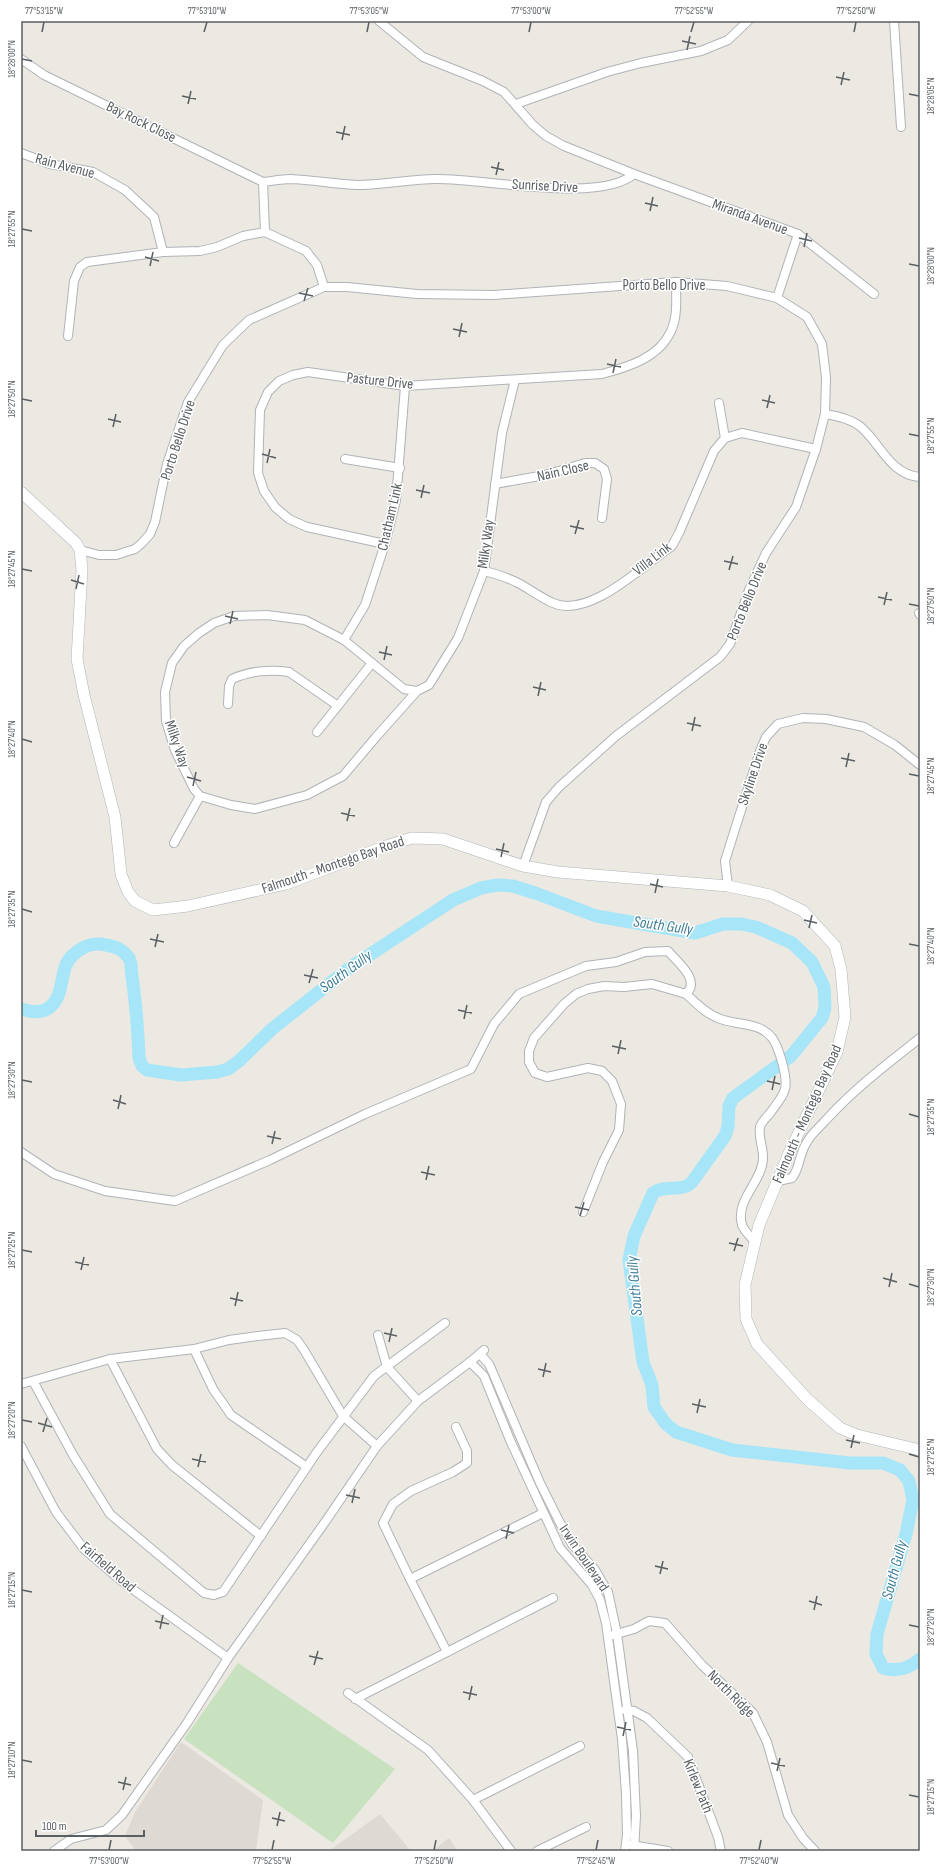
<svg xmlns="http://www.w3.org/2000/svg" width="941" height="1872" font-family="'Sofia Sans Condensed',sans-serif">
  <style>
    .education { fill: #dfd9d3 }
    .green { fill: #c8e2c0 }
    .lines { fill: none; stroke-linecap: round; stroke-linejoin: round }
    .river { stroke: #a6e6f8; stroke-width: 13 }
    .street-casing { stroke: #b0b4b7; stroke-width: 10 }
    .secondary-casing { stroke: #b1b6b9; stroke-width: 12 }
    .street { stroke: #fff; stroke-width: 8 }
    .secondary { stroke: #fff; stroke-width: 11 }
    .ticks { fill: none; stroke: #5a5f62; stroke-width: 1.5 }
    .labels { text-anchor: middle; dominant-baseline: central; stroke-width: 3; stroke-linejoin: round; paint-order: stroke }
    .street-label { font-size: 15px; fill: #5a5f62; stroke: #fff }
    .water-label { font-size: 16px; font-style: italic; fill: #3f7e97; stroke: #fff }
    .neatline { fill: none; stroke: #5a5f62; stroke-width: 1.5 }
    .ticks-label { font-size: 10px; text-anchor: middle; fill: #5a5f62 }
  </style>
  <rect width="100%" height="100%" fill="#ece8e2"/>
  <!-- education -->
  <g class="education">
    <polygon points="181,1742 263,1800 256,1851 136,1851 125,1836 135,1812"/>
    <polygon points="380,1814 411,1851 329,1851"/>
    <polygon points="449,1838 458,1851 432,1851"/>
  </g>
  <!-- green -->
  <polygon class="green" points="238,1663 395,1769 333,1843 184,1739"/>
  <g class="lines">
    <!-- river -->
    <path class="river" d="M21,1009C31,1012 41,1014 50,1007C66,994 58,968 73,955C83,946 94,942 106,945C117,947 122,949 129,958C132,963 131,971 132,976C136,1004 138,1031 139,1058L142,1066L147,1070L181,1075L217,1072L228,1069L239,1061L272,1029L348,969L453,900L481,888L497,885L513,886L538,894L596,916L695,933L723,924H741L756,927L792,943L812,962L824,987L825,1008L822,1018L791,1056L733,1098L729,1106L728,1127L725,1136L692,1182C682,1193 664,1184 653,1193L634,1236L629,1260L643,1362L652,1385L654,1407L666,1424L676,1432L732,1450L850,1463H883L900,1470L909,1481L913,1500L906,1534L877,1634L876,1654L883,1668C897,1672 910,1668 920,1659"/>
    <defs>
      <g id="street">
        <polyline points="379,21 423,57 483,81 504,92 533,125 546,136 564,146 634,174 798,234 874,294"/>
        <polyline points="894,21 901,127"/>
        <polyline points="21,59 44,75 263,182"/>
        <polyline points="516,104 607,72 641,63 701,51 728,40 748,21"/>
        <polyline points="21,153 50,164 93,172 125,190 154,217 163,252"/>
        <path d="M263,182C272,181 282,179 291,179C313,180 335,184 357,185C384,185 410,179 436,179C482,178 600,204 634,174"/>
        <polyline points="263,182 265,232"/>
        <polyline points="265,232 306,251 317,265 324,287"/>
        <polyline points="777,298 798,234"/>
        <polyline points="68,336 74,281 80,267 87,262 163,252 200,251 217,247 243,236 265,232"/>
        <polyline points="719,403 725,438"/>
        <path d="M825,414C838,416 852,419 862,428C881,445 891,475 920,477"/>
        <polyline points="345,459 400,468"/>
        <polyline points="495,484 545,475 585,463 595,463 604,469 607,479 602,518"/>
        <path d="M385,544L307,527L289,519L275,507L264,491L258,473L260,410L268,392L279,381L293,375L308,372L405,386L602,374C628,367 659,358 671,331C678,316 676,298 676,282"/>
        <polyline points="80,550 99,555 116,555 135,549 142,543 150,534 155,522 167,464 188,402 223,345 249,320 324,287 347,287 417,294 494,295 676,282 727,286 777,298 807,317 822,344 826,377 825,414 816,449 796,507 766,553 749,590 730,644 720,657 616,736 559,787 546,802 523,866"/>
        <path d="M484,571C496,574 507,577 518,583C530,589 541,598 553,603C590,619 643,565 672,546L679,533L714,451L725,438L742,433L816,449"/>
        <polyline points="919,613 920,615"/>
        <polyline points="344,640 365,605 385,544 396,500 405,386"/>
        <polyline points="417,691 376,737 343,776 307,795 255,809 231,805 200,796 194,789 175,750 166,721 165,692 172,663 184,646 199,633 214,623 234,616 267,615 305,620 344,640 404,689 417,691 429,685 458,638 484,571 502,433 515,380"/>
        <path d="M228,704L229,686L232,679C249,671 271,669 289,672L338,706"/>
        <polyline points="317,732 372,663"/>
        <polyline points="174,843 200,796"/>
        <polyline points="728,886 725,861 736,826 760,751 766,737 778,724 803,718 826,719 864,727 895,745 920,765"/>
        <path d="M686,994C696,1003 705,1013 718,1018C736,1026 760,1021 773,1039C779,1049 788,1077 785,1089C783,1097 775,1106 771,1112C768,1116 761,1122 760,1127C758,1138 764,1149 763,1160C761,1183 735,1200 742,1225C744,1231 751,1237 755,1242"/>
        <path d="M21,1152L54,1174L105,1191L175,1201L270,1160L365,1114L471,1069L494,1024L519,994L586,966L616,962L645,952L668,951C678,963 701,980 686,994L652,984L624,987L604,986L588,989L576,994L564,1004L534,1038L529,1051V1062L535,1073L547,1077L588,1068L602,1071L612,1081L621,1104L619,1130L603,1162L583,1212"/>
        <path d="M778,1181L792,1178C800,1169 799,1153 807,1142C811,1134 819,1128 825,1121C854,1089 887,1064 920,1038"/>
        <polyline points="378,1335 387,1367 418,1401"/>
        <polyline points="194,1349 213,1389 231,1415 307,1467"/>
        <polyline points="480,1354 489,1364 493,1373 540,1483 559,1521 572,1544 595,1570 608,1592 617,1634 633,1751 636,1816 634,1851"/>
        <polyline points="110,1359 157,1449 172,1465 261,1536"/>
        <polyline points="470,1362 484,1376 510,1440 560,1548 592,1585 600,1600 606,1623 622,1739 626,1793 627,1835 625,1851"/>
        <polyline points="33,1381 73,1455 110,1514 204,1593 214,1595 223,1592 317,1452 374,1376 445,1323"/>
        <polyline points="21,1384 110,1359 194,1349 229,1340 258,1336 285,1333 297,1340 304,1350 343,1416 377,1446"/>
        <polyline points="21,1446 56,1512 84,1549 124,1583 228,1658"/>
        <polyline points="410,1579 543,1513"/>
        <polyline points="613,1635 634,1629 649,1621 665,1623 702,1665 753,1713 767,1742 788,1815 803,1838 815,1851"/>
        <polyline points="447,1652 410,1579 383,1523 393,1504 411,1491 453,1472 467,1463 467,1451 456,1427"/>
        <polyline points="348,1693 428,1750 473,1800 511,1851"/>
        <polyline points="355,1699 553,1598"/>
        <polyline points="625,1710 634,1711 647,1718 688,1757 718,1837 721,1851"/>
        <polyline points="473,1800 580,1746"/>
        <polyline points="631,1845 668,1851"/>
        <polyline points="54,1851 71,1839 106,1830 122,1815 187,1723 228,1658 323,1525 377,1446 418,1401 470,1362 484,1350"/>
        <polyline points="537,1851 586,1827"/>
      </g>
      <polyline id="secondary" points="21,492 76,543 80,550 82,569 77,659 84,695 115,817 121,874 128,892 135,901 153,910 188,906 286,884 386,846 412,838 443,839 523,866 558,872 728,886 770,895 803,911 835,946 841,969 845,1017 837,1052 790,1151 759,1225 745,1285 746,1319 757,1344 808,1400 840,1428 857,1435 920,1450"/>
    </defs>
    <!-- street casing -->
    <use href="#street" class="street-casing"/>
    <!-- secondary casing -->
    <use href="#secondary" class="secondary-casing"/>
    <!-- street -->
    <use href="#street" class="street"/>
    <!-- secondary -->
    <use href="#secondary" class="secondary"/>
  </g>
  <!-- ticks -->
  <path class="ticks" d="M42,32L44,22M204,32L207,22M367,32L369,22M529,32L531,22M691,32L694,22M854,32L856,22M682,41L696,44M687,50L690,36M22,59L32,61M836,77L850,80M841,85L844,72M909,94L919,96M182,96L196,99M188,104L191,91M336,132L350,135M342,140L345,126M491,167L504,170M496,175L499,162M645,203L658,206M650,211L653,197M22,229L32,231M799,238L812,241M804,247L807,233M145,257L159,261M909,264L919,266M150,266L153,252M299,293L313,296M304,301L308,288M453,329L467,332M459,337L462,323M607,364L621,367M613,373L616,359M22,399L32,401M762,400L775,403M767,408L770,395M108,419L121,422M113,427L116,414M909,434L919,436M262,454L276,458M267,463L270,449M416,490L430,493M421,498L424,485M570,526L584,529M575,534L579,520M724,561L738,564M22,569L32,571M729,570L733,556M71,580L84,584M76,589L79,575M878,597L892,600M909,604L919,606M884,605L887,592M225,616L238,619M230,624L233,611M379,652L392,655M384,660L387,646M533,687L546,690M538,696L541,682M687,723L701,726M692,731L695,717M22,739L32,742M841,758L855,761M846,767L849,753M909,774L919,776M187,777L201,781M193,786L196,772M341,813L355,816M347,821L350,808M496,849L509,852M501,857L504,843M650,884L663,887M655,893L658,879M22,909L32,912M804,920L817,923M809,928L812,915M150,939L164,942M909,944L919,946M155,947L158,934M304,975L318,978M309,983L313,969M458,1010L472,1013M464,1019L467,1005M612,1046L626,1049M618,1054L621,1040M22,1080L32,1082M767,1081L780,1084M772,1090L775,1076M113,1100L126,1104M118,1109L121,1095M909,1114L919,1117M267,1136L281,1139M272,1144L275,1131M421,1172L435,1175M426,1180L429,1166M575,1207L589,1210M580,1216L584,1202M729,1243L743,1246M22,1250L32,1252M734,1251L738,1238M75,1262L89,1265M81,1270L84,1257M883,1278L897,1282M909,1284L919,1287M889,1287L892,1273M230,1298L243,1301M235,1306L238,1292M384,1333L397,1336M389,1342L392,1328M538,1369L551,1372M543,1377L546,1363M692,1404L706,1407M697,1413L700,1399M22,1420L32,1422M38,1423L52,1427M43,1432L47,1418M846,1440L860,1443M851,1448L854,1435M909,1454L919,1457M192,1459L206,1462M198,1467L201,1454M346,1495L360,1498M352,1503L355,1489M501,1530L514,1533M506,1539L509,1525M655,1566L668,1569M660,1574L663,1561M22,1590L32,1592M809,1601L822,1605M814,1610L817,1596M155,1621L169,1624M909,1625L919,1627M160,1629L163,1615M309,1656L323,1659M314,1665L318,1651M463,1692L477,1695M469,1700L472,1686M617,1727L631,1730M623,1736L626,1722M22,1760L32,1762M771,1763L785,1766M777,1771L780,1758M118,1782L131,1785M123,1790L126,1777M909,1795L919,1797M272,1818L285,1821M277,1826L280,1812M109,1850L111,1840M272,1850L274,1840M434,1850L436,1840M596,1850L598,1840M759,1850L761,1840"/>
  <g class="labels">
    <!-- street labels -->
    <g class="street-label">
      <text transform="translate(141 122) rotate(26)">Bay Rock Close</text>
      <text transform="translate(65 166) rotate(15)">Rain Avenue</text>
      <text transform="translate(545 186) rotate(3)">Sunrise Drive</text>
      <text transform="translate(750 217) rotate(20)">Miranda Avenue</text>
      <text x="664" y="285">Porto Bello Drive</text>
      <text transform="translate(380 381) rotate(6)">Pasture Drive</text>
      <text transform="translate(178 440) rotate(-72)">Porto Bello Drive</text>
      <text transform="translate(563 471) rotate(-13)">Nain Close</text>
      <text transform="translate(390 517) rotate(-77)">Chatham Link</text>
      <text transform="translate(486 544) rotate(-82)">Milky Way</text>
      <text transform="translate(652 559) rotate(-38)">Villa Link</text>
      <text transform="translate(747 601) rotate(-68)">Porto Bello Drive</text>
      <text transform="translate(177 744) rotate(71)">Milky Way</text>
      <text transform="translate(753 774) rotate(-71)">Skyline Drive</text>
      <text transform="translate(333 865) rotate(-19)">Falmouth - Montego Bay Road</text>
      <text transform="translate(807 1114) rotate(-66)">Falmouth - Montego Bay Road</text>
      <text transform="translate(584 1558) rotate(56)">Irwin Boulevard</text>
      <text transform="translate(108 1567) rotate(41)">Fairfield Road</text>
      <text transform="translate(731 1694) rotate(45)">North Ridge</text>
      <text transform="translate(698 1786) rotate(68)">Kirlew Path</text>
    </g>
    <!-- water labels -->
    <g class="water-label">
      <text transform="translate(663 926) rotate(8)">South Gully</text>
      <text transform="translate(346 972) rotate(-36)">South Gully</text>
      <text transform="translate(635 1286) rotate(-95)">South Gully</text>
      <text transform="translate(895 1570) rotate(-75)">South Gully</text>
    </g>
  </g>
  <!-- border -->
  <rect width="941" height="1872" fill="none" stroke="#ffffff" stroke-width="44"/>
  <!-- scale -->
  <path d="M36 1830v6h108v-6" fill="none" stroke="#5a5f62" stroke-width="2"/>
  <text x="42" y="1830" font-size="12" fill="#5a5f62" stroke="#ffffff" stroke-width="3" paint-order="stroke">100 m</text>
  <rect x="22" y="22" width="897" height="1828" class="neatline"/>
  <g class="ticks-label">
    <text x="44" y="14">77°53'15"W</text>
    <text x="207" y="14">77°53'10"W</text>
    <text x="369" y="14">77°53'05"W</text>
    <text x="531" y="14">77°53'00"W</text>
    <text x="694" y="14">77°52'55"W</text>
    <text x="856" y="14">77°52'50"W</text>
    <text transform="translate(11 59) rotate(-90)" y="4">18°28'00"N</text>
    <text transform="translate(930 96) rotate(-90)" y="4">18°28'05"N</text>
    <text transform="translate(11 229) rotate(-90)" y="4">18°27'55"N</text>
    <text transform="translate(930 266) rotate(-90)" y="4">18°28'00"N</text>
    <text transform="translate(11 399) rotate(-90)" y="4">18°27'50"N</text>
    <text transform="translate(930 436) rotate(-90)" y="4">18°27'55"N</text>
    <text transform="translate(11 569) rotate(-90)" y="4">18°27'45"N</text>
    <text transform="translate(930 606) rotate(-90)" y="4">18°27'50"N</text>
    <text transform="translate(11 739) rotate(-90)" y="4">18°27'40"N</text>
    <text transform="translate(930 776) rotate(-90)" y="4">18°27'45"N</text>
    <text transform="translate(11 909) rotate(-90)" y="4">18°27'35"N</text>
    <text transform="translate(930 946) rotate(-90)" y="4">18°27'40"N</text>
    <text transform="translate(11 1080) rotate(-90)" y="4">18°27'30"N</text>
    <text transform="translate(930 1117) rotate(-90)" y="4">18°27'35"N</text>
    <text transform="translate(11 1250) rotate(-90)" y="4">18°27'25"N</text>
    <text transform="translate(930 1287) rotate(-90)" y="4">18°27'30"N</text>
    <text transform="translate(11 1420) rotate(-90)" y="4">18°27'20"N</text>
    <text transform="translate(930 1457) rotate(-90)" y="4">18°27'25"N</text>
    <text transform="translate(11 1590) rotate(-90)" y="4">18°27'15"N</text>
    <text transform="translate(930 1627) rotate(-90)" y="4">18°27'20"N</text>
    <text transform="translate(11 1760) rotate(-90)" y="4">18°27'10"N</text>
    <text transform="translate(930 1797) rotate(-90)" y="4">18°27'15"N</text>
    <text x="109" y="1864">77°53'00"W</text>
    <text x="272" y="1864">77°52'55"W</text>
    <text x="434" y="1864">77°52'50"W</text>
    <text x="596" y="1864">77°52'45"W</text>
    <text x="759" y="1864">77°52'40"W</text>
  </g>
</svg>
